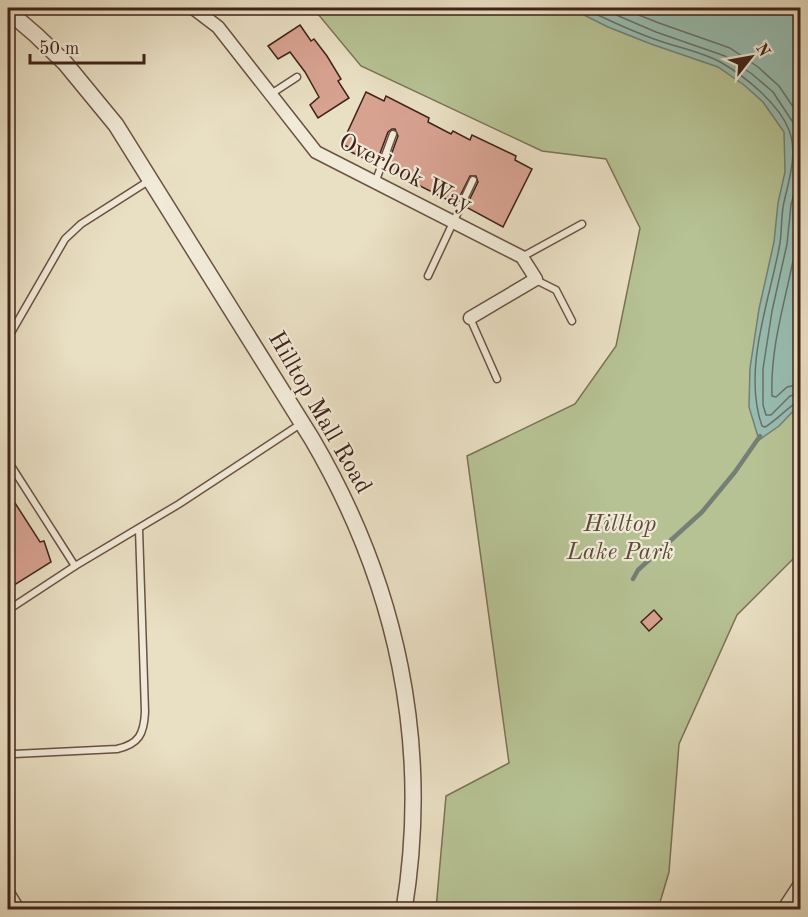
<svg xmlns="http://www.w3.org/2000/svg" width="808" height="917" font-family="'Old Standard TT',serif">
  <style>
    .green { fill: #b6c294; stroke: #7a7256; stroke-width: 1.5 }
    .water { fill: #97bdb2; stroke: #747f75; stroke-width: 1.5 }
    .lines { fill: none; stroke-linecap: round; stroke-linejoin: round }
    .shore { stroke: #6b7066; stroke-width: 1.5 }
    .stream { stroke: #747f75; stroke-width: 4.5 }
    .building { fill: #d8a291; stroke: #3f2319; stroke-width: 1.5 }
    .service-casing { stroke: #6a5244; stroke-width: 9 }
    .minor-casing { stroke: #6a5244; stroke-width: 15 }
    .tertiary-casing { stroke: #6a5244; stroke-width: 18 }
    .service { stroke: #f1ead8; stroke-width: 6 }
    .minor { stroke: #f1ead8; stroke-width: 12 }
    .tertiary { stroke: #f1ead8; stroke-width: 15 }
    .labels { text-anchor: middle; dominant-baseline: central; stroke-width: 4.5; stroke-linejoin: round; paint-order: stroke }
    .street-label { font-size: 24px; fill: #3f2319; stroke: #f1ead8 }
    .park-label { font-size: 24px; font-style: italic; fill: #5d4b38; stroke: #f1ead8 }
  </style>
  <rect width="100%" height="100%" fill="#e9dfc3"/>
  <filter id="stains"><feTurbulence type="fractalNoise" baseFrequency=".00333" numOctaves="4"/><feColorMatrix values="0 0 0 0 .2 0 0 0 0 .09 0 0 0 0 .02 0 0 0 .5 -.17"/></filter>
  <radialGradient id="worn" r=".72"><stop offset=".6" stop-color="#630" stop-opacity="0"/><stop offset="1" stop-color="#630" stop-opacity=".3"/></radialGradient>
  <!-- green -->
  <polygon class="green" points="304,8 800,8 800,552 737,615 679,744 669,872 658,909 436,909 446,796 509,763 467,456 575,404 616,346 640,228 606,159 542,151 361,66 318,14"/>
  <!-- water -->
  <polygon class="water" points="570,8 800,8 800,404 779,426 759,440 749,407 750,368 759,309 774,242 778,203 785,172 784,132 763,102 744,85 718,67 651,44 608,27"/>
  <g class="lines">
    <!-- shore -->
    <g class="shore">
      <path d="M583,8C606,19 629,30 654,39C675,47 704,52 722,63C746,77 779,104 789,130C798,153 789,180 784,202C781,215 782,229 780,243C770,300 742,369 762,426L765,427C775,422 793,402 800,401"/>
      <polyline points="600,8 656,32 725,56 752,74 773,92 796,127 799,145 799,175 791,205 787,244 772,311 763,369 763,405 766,415 771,415 790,396 800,393"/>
      <polyline points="621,8 659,23 730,48 758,67 779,86 800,117"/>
      <path d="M800,205C798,218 798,232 796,246C787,296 770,344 772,396L776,397L787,387L800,384"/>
    </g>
    <!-- stream -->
    <polyline class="stream" points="633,579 638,570 702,512 735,472 760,436"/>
  </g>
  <!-- building -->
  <g class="building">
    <polygon points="300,25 311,41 314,39 327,56 341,79 338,81 349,98 318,118 310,105 319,97 305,72 290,52 278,59 268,46"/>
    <polygon points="366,92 384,101 386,96 429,118 428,122 451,134 453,131 470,140 472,135 516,156 515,160 532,169 503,227 466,207 478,182 476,176 470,176 457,202 452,202 386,169 398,136 395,129 392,129 388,132 376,164 349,151 350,148 342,144"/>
    <polygon points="8,492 40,542 44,541 51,562 8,589"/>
    <polygon points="654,610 662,619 649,631 641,622"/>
  </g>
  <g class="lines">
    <defs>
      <g id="service">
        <polyline points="271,94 297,77"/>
        <polyline points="375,183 393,134"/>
        <polyline points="522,257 582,224"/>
        <polyline points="428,276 473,180"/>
        <polyline points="536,280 556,290 572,321"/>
        <polyline points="470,318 497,379"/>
        <polyline points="8,338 65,239 81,224 150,180"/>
        <polyline points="8,437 10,434"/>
        <polyline points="8,461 75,566"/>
        <polyline points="8,610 75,566 179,504 302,423"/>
        <path d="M8,753L14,754L117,749C139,744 144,734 145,712L139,529"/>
        <polyline points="8,887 22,910"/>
      </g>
      <g id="minor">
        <polyline points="193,8 218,27 316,152 522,257 536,279 470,318"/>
        <polyline points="783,910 800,884"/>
      </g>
      <path id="tertiary" d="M8,11L36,35L65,63L116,125L312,439C397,584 431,743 404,910"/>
    </defs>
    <!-- service casing -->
    <use href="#service" class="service-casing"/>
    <!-- minor casing -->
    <use href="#minor" class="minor-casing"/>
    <!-- tertiary casing -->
    <use href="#tertiary" class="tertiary-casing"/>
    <!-- service -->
    <use href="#service" class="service"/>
    <!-- minor -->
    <use href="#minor" class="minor"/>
    <!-- tertiary -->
    <use href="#tertiary" class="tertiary"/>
  </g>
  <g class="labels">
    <!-- street labels -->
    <g class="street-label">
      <text transform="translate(405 174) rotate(27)">Overlook Way</text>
      <text transform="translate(319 413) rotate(60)">Hilltop Mall Road</text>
    </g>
    <!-- park labels -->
    <g class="park-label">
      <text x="620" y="525">Hilltop<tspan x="620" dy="28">Lake Park</tspan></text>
    </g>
  </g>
  <!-- margin -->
  <rect width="808" height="917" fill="none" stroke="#e9dfc3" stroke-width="30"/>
  <rect x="9" y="9" width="790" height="899" fill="none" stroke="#3f2319" stroke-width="3"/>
  <rect x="15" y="15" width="778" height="887" fill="none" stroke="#3f2319" stroke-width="1.5"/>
  <!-- north arrow -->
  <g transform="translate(751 57) rotate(59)" stroke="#f1ead8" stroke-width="4.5" paint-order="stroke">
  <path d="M0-4.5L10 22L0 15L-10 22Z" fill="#3f2319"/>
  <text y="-9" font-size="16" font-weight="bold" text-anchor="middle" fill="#3f2319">N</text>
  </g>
  <!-- scale -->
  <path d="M30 54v9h114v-9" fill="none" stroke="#3f2319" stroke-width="3"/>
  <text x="39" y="54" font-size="18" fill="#3f2319" stroke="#f1ead8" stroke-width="4.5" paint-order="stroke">50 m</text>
  <rect width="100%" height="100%" filter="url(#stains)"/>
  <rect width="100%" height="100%" fill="url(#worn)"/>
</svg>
